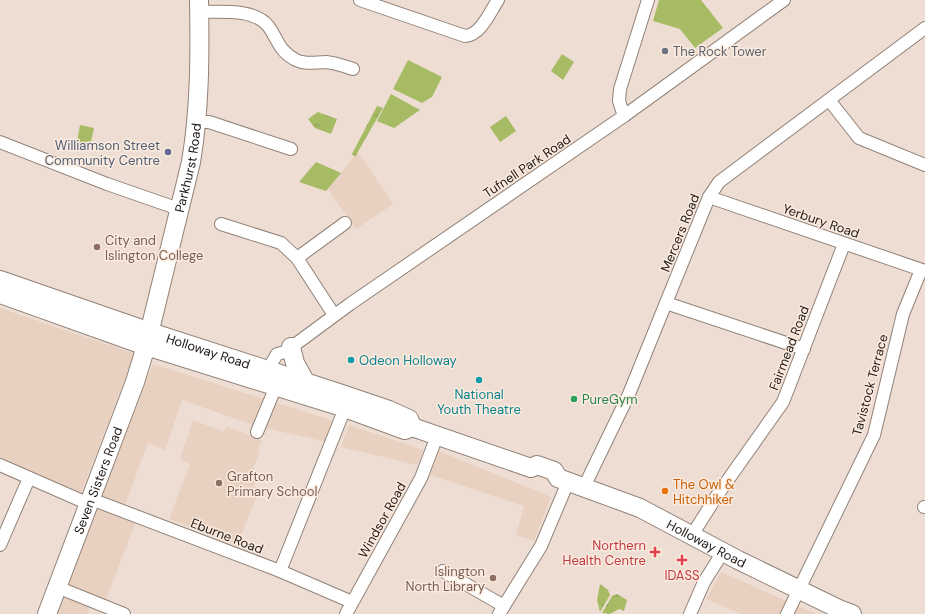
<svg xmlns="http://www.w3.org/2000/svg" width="925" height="614" font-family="'DM Sans',sans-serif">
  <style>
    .built { fill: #e9d1c1 }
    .grass { fill: url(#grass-tufts) }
    .green { fill: #a7bb64 }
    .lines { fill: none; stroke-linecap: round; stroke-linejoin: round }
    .minor-casing { stroke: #918277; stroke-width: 14 }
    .highway-casing { stroke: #918277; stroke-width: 20 }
    .minor { stroke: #fff; stroke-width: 12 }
    .highway { stroke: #fff; stroke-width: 18 }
    .worship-dot { fill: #6b7280; stroke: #fcebdf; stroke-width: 1.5 }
    .service-dot { fill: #5c6f8a; stroke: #fcebdf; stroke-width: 1.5 }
    .education-dot { fill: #8d6e63; stroke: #fcebdf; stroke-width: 1.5 }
    .culture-dot { fill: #0f9aa8; stroke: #fcebdf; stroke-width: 1.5 }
    .leisure-dot { fill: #2e9e5b; stroke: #fcebdf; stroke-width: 1.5 }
    .food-dot { fill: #e8710a; stroke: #fcebdf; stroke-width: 1.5 }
    .health-dot { fill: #e0444e; stroke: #fcebdf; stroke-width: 1.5 }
    .labels { text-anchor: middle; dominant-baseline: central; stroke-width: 3; stroke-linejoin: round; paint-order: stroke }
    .worship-label { font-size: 13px; fill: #5b616d; stroke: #fcebdf; text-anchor: start }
    .service-label { font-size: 13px; fill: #4e5e75; stroke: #fcebdf; text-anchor: end }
    .street-label { font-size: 13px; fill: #1f1915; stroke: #fcebdf }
    .education-label { font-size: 13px; fill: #785e54; stroke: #fcebdf; text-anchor: start }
    .culture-label { font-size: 13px; fill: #0d838f; stroke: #fcebdf; text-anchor: start }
    .leisure-label { font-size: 13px; fill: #27864d; stroke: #fcebdf; text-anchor: start }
    .food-label { font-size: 13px; fill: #c56008; stroke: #fcebdf; text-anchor: start }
    .health-label { font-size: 13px; fill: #be3a42; stroke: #fcebdf; text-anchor: end }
  </style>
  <defs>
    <pattern id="grass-tufts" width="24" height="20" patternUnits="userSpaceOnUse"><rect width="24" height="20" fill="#a7bb64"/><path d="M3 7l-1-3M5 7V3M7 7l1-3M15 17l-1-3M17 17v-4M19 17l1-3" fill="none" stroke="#8fa056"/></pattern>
  </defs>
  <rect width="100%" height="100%" fill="#eeddd2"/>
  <!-- built -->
  <g class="built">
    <polygon points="358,152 393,204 356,229 328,189"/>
    <polygon points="0,308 135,354 80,495 0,461"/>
    <polygon points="153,364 331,420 327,442 256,426 182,400 165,450 148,443 121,516 136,522 106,599 94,596 87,614 55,614 69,582 115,459"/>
    <polygon points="193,420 224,432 226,426 262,440 258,450 260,451 250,476 257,480 253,486 259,490 238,544 169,519 190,464 180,459"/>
    <polygon points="349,425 424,450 417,465 341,447"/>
    <polygon points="439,451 551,497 534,541 516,535 524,506 430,475"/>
    <polygon points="721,572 816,614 741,614 706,599"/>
  </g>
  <!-- grass -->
  <g class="grass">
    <polygon points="377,106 383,108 355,157 352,154"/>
    <polygon points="318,112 337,119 331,134 315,128 308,119"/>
    <polygon points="600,584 608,590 610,595 600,612 597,600"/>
    <polygon points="617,594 627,600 624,611 619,609 610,614 602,613 612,596"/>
  </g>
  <!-- green -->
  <g class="green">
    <polygon points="659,0 701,0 723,28 695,48 680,29 653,21"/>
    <polygon points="562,54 574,62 563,80 551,71"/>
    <polygon points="408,60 442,77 432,97 422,103 393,89"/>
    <polygon points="391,94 420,110 394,128 377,121"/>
    <polygon points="506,116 516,131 500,142 490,127"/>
    <polygon points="80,125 94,128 89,151 76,148"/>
    <polygon points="316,162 341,173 326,191 299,182"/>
  </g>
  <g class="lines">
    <defs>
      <g id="minor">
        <path d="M360,0L465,36C481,35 490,12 498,0"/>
        <path d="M199,12C221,12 255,8 269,27C279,42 279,51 296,60C306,65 316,62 326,62C336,63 344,66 353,69"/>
        <polyline points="829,100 859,138 925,165"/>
        <polyline points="624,116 619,101 620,89 648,0"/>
        <polyline points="197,122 209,122 291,149"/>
        <polyline points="0,142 107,184 179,209"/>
        <polyline points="709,197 925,271"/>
        <polyline points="221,224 281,243 297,258 334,315"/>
        <polyline points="297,258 345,223"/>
        <polyline points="666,303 804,349"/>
        <polyline points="264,376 277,354 285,352 350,304 624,116 784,0"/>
        <polyline points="257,432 276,386"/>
        <polyline points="0,465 89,504"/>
        <polyline points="584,487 629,394 709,197 719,182 925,28"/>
        <polyline points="91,499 280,571 352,602"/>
        <polyline points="924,507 925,507"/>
        <polyline points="692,535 718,494 783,402 844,244"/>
        <polyline points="0,545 29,478"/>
        <polyline points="280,571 345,408"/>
        <polyline points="443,571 504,606"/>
        <polyline points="57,587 124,614"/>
        <polyline points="346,614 421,478 437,436"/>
        <polyline points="499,614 541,546 568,482"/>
        <polyline points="690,614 704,582 723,552"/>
        <polyline points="787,614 874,435 903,314 921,270"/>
      </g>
      <g id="highway">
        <path id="s1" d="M0,280L150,332L339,393L389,410L409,419L412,427L531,468L537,465L554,471L558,478L640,508L738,560L841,610L852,614"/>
        <polyline points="0,294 146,346 345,408 405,430 412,427"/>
        <polyline points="291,347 295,363 305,381"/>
        <path id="s2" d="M47,614L135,382L146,346L191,162C200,108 200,55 199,0"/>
      </g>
    </defs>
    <!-- minor casing -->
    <use href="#minor" class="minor-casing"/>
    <!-- highway casing -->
    <use href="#highway" class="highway-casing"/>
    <!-- minor -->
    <use href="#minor" class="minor"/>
    <!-- highway -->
    <use href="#highway" class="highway"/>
  </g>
  <!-- markers -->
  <circle class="worship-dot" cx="665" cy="51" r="4"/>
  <circle class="service-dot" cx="168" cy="152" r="4"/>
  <g class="education-dot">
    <circle cx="97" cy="247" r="4"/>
    <circle cx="219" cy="483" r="4"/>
    <circle cx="493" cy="578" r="4"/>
  </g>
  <g class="culture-dot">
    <circle cx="351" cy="360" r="4"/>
    <circle cx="479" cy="380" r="4"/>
  </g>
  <circle class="leisure-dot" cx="574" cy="399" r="4"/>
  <circle class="food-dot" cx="665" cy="491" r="4"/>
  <g class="health-dot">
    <path d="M653 546h4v4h4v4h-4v4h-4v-4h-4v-4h4z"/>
    <path d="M680 554h4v4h4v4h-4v4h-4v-4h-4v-4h4z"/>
  </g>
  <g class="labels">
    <!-- worship labels -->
    <g class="worship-label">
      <text x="673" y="51">The Rock Tower</text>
    </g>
    <!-- service labels -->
    <g class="service-label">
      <text x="160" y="145">Williamson Street<tspan x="160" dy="15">Community Centre</tspan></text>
    </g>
    <!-- street labels -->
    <g class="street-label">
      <text transform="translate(527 166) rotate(-34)">Tufnell Park Road</text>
      <text stroke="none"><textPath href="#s2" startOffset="469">Parkhurst Road</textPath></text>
      <text transform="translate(821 221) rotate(19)">Yerbury Road</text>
      <text transform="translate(680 233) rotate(-68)">Mercers Road</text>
      <text transform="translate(789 348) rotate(-69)">Fairmead Road</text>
      <text stroke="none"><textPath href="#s1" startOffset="220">Holloway Road</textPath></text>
      <text transform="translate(870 385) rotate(-75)">Tavistock Terrace</text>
      <text stroke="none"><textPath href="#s2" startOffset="143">Seven Sisters Road</textPath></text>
      <text transform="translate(382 520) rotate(-61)">Windsor Road</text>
      <text transform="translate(227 536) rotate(21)">Eburne Road</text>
      <text stroke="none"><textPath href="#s1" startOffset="762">Holloway Road</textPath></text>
    </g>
    <!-- education labels -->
    <g class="education-label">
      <text x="105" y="240">City and<tspan x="105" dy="15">Islington College</tspan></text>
      <text x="227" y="476">Grafton<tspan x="227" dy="15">Primary School</tspan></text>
      <text x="485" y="571" text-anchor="end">Islington<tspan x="485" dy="15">North Library</tspan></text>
    </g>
    <!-- culture labels -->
    <g class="culture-label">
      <text x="359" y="360">Odeon Holloway</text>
      <text x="479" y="394" text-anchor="middle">National<tspan x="479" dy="15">Youth Theatre</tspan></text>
    </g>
    <!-- leisure labels -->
    <g class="leisure-label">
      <text x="582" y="399">PureGym</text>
    </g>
    <!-- food labels -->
    <g class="food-label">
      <text x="673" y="484">The Owl &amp;<tspan x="673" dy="15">Hitchhiker</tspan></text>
    </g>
    <!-- health labels -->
    <g class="health-label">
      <text x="646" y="545">Northern<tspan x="646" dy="15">Health Centre</tspan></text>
      <text x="682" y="575" text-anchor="middle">IDASS</text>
    </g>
  </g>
</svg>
